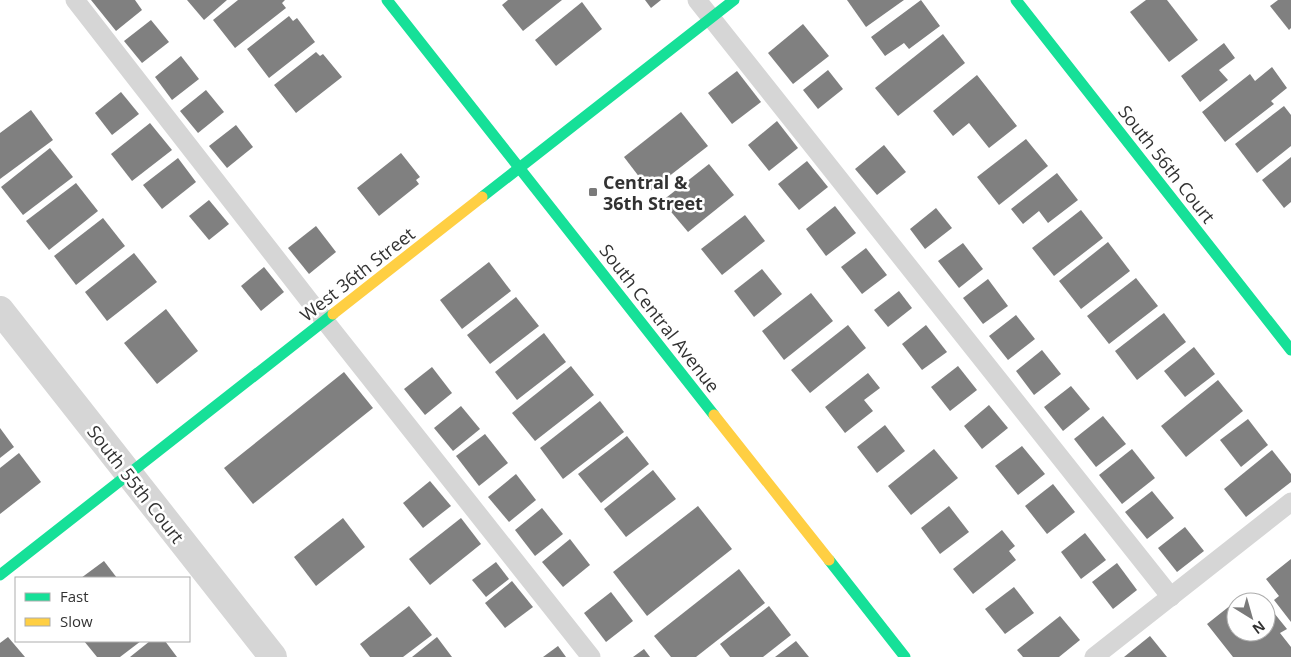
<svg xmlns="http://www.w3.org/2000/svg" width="1291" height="657" font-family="'Open Sans',sans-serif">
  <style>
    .building { fill: #808080 }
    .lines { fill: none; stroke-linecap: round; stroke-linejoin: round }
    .lane { stroke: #d6d6d6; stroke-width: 19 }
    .street { stroke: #d6d6d6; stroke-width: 28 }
    .fast { stroke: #16e098; stroke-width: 11 }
    .slow { stroke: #ffcf43; stroke-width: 11 }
    .poi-dot { fill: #7a7a7a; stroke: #fff; stroke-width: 2 }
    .labels { text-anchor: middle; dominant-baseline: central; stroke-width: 5; stroke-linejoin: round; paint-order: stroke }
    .street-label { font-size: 18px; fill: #323232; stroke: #fff }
    .poi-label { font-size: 18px; font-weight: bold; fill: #323232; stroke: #fff; text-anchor: start }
  </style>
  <rect width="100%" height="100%" fill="#fff"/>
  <!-- building -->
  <g class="building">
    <polygon points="91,0 135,0 142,10 116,31"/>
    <polygon points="187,0 227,0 204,20"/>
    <polygon points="238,0 285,0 282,3 286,8 235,48 213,20"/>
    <polygon points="508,0 562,0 523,31 502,5"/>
    <polygon points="645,0 661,0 651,8"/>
    <polygon points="847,0 904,0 866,27"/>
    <polygon points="921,0 940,26 909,49 904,43 885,56 871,37"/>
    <polygon points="1146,0 1167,0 1198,40 1169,62 1130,12"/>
    <polygon points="1278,0 1291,0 1291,28 1289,30 1270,6"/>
    <polygon points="582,2 602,29 556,66 535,40"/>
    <polygon points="289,16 293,21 297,18 315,42 269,78 247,49"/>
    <polygon points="151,20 169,42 142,63 124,41"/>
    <polygon points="803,24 829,56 793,84 768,53"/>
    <polygon points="943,34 965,63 898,116 875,88"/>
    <polygon points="1224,43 1235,58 1219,70 1228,80 1200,102 1181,76"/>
    <polygon points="316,52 320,56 323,54 342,77 296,113 274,85"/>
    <polygon points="181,56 199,79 172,100 155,77"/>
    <polygon points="1272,67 1287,88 1271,101 1274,104 1225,142 1202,112 1250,74 1255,81"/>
    <polygon points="828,70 843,89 818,109 803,90"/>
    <polygon points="737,71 761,102 732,124 708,93"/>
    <polygon points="977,75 1017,126 989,148 969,123 953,136 933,111"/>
    <polygon points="206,90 224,112 198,133 180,111"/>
    <polygon points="121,92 139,114 112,135 95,113"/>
    <polygon points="1284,106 1291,115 1291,146 1257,173 1235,144"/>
    <polygon points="31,110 53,140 0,179 0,133"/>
    <polygon points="681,112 708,146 650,191 624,157"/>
    <polygon points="777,121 798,148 769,171 748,145"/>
    <polygon points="150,123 172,150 132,181 111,154"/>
    <polygon points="236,125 253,147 227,168 209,146"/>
    <polygon points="1026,139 1048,166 999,205 977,177"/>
    <polygon points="884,145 906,172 877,195 855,169"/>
    <polygon points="50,148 73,177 23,215 1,187"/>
    <polygon points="401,153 420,177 416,180 419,184 379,216 357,188"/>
    <polygon points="1291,157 1291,202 1284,208 1262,180"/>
    <polygon points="178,158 196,182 162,209 143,185"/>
    <polygon points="807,161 828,187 799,210 778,184"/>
    <polygon points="709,164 734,195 688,232 662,201"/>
    <polygon points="1057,173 1078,200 1048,223 1039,211 1023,224 1011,209"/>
    <polygon points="76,183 98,211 49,250 26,221"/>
    <polygon points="209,200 229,224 209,240 189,216"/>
    <polygon points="835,206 856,233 826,256 806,229"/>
    <polygon points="936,208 952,228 925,249 910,229"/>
    <polygon points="1081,210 1103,238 1054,276 1032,248"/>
    <polygon points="745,215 765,241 722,275 701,249"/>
    <polygon points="103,218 125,246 76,285 54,256"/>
    <polygon points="316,226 336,252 309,274 288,248"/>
    <polygon points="1108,242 1130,271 1081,309 1059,281"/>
    <polygon points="963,243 983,269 959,288 938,261"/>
    <polygon points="866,248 887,275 862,294 841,267"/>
    <polygon points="134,253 157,282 107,321 85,292"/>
    <polygon points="489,262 511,291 462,329 440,300"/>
    <polygon points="264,267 284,292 261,311 241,286"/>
    <polygon points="762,269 782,294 754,317 734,291"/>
    <polygon points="1136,278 1158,306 1109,344 1087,316"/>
    <polygon points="988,279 1008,306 983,324 963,298"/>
    <polygon points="899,291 912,308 888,327 874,310"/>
    <polygon points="811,293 833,321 784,360 762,331"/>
    <polygon points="516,297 539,326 490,364 467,335"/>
    <polygon points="166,309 198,351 157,384 124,343"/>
    <polygon points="1164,313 1186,342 1137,380 1115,351"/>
    <polygon points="1016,315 1035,339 1008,360 989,336"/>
    <polygon points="848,325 866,348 810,393 791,370"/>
    <polygon points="926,325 947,352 922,370 902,344"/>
    <polygon points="544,333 566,362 517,400 495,372"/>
    <polygon points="1194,347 1215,374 1185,397 1164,371"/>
    <polygon points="1042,350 1061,374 1034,395 1016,371"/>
    <polygon points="571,366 594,395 535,441 512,413"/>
    <polygon points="958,366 977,390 950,411 931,387"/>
    <polygon points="432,367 452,393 425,415 404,389"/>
    <polygon points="344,372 373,408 253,504 224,468"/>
    <polygon points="868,373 880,388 864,400 873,411 845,433 825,407"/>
    <polygon points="1218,380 1243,411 1186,457 1161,426"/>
    <polygon points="1071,386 1090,409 1063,431 1044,407"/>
    <polygon points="600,401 624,432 563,479 540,448"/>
    <polygon points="989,405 1008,428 982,449 964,426"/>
    <polygon points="461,406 480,429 453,451 434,428"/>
    <polygon points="1103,416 1126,444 1096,467 1074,439"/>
    <polygon points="1248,419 1268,445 1241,467 1220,440"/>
    <polygon points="885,425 905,451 877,473 857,447"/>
    <polygon points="0,428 14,447 0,458"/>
    <polygon points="485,434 508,463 479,486 456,456"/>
    <polygon points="627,436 649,464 601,503 578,474"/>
    <polygon points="1022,446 1045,474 1018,495 995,466"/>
    <polygon points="934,449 958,478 911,515 888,486"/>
    <polygon points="1132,449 1155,478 1122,504 1099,475"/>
    <polygon points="1272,450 1291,474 1291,482 1246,517 1224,489"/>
    <polygon points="19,453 41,482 0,514 0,468"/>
    <polygon points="653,470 676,499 626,537 604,509"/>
    <polygon points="516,474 536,500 509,522 488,497"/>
    <polygon points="430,481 451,506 423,528 403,503"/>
    <polygon points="1053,484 1075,512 1047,534 1025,506"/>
    <polygon points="1152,491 1174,518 1147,539 1125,512"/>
    <polygon points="698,506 732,549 647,616 613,572"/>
    <polygon points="949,506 969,532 940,554 921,528"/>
    <polygon points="542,508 563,534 535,556 515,530"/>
    <polygon points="343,518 365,547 316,586 294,557"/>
    <polygon points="461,518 481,544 430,585 409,559"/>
    <polygon points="1185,527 1204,551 1177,572 1158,548"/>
    <polygon points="1002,530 1015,546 1009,551 1016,560 973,594 953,569"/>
    <polygon points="1085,533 1106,560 1081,579 1061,552"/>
    <polygon points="570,539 590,565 563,587 542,562"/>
    <polygon points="1291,559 1291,622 1274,600 1279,596 1266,579"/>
    <polygon points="104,561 117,578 81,578"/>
    <polygon points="496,562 509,579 486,597 472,580"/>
    <polygon points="1117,563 1137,590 1113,609 1092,582"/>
    <polygon points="739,569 765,603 696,657 671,657 654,636"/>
    <polygon points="512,581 533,607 505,628 485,603"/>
    <polygon points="1014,587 1034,613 1005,634 985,609"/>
    <polygon points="611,592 633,621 606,642 584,613"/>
    <polygon points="1241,597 1245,602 1236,602 1236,632 1266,632 1266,603 1287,629 1280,633 1291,647 1291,657 1233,657 1207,624"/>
    <polygon points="409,606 432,635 403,657 370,657 360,644"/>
    <polygon points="769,606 791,635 763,657 730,657 720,644"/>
    <polygon points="1060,616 1080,640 1059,657 1023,657 1017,650"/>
    <polygon points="1150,636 1167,657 1124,657"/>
    <polygon points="8,637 25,657 0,657 0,643"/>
    <polygon points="437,637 452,657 412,657"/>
    <polygon points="84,641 141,641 120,657 97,657"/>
    <polygon points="150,641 165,641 177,657 130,657"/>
    <polygon points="796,641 809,657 775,657"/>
    <polygon points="558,646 566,657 543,657"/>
    <polygon points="644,649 650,657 633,657"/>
  </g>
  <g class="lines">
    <!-- lane -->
    <g class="lane">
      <polyline points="75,0 325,321 591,657"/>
      <polyline points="697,0 1171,597"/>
      <polyline points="1094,657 1291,502"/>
    </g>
    <!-- street -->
    <polyline class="street" points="0,310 273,657"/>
    <!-- fast -->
    <g class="fast">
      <polyline points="387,0 714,415"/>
      <polyline points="1016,0 1291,350"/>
      <polyline points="482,197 734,0"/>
      <polyline points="829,560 905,657"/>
      <polyline points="0,575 333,314"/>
    </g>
    <!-- slow -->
    <g class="slow">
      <polyline points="333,314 482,197"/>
      <polyline points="714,415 829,560"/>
    </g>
  </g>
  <!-- markers -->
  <rect class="poi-dot" x="588" y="187" width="10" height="10" rx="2.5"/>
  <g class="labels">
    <!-- street labels -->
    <g class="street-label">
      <text transform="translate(1167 164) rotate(52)">South 56th Court</text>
      <text transform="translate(357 274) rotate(-38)">West 36th Street</text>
      <text transform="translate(660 318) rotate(52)">South Central Avenue</text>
      <text transform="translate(136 484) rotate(52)">South 55th Court</text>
    </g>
    <!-- poi labels -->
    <g class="poi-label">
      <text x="603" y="182">Central &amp;<tspan x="603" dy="21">36th Street</tspan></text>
    </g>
  </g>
  <!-- legend -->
  <rect x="15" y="577" width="175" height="65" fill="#ffffff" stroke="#adadad"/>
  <rect x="25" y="593" width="25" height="8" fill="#16e098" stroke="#adadad"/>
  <text x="60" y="602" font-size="15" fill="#323232">Fast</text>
  <rect x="25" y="618" width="25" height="8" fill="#ffcf43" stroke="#adadad"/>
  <text x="60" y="627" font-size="15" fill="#323232">Slow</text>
  <!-- north arrow -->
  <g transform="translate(1251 617) rotate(143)"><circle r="24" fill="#ffffff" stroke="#adadad"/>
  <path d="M0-4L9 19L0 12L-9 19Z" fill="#7a7a7a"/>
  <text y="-8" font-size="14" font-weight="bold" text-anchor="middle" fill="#323232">N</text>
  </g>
</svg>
